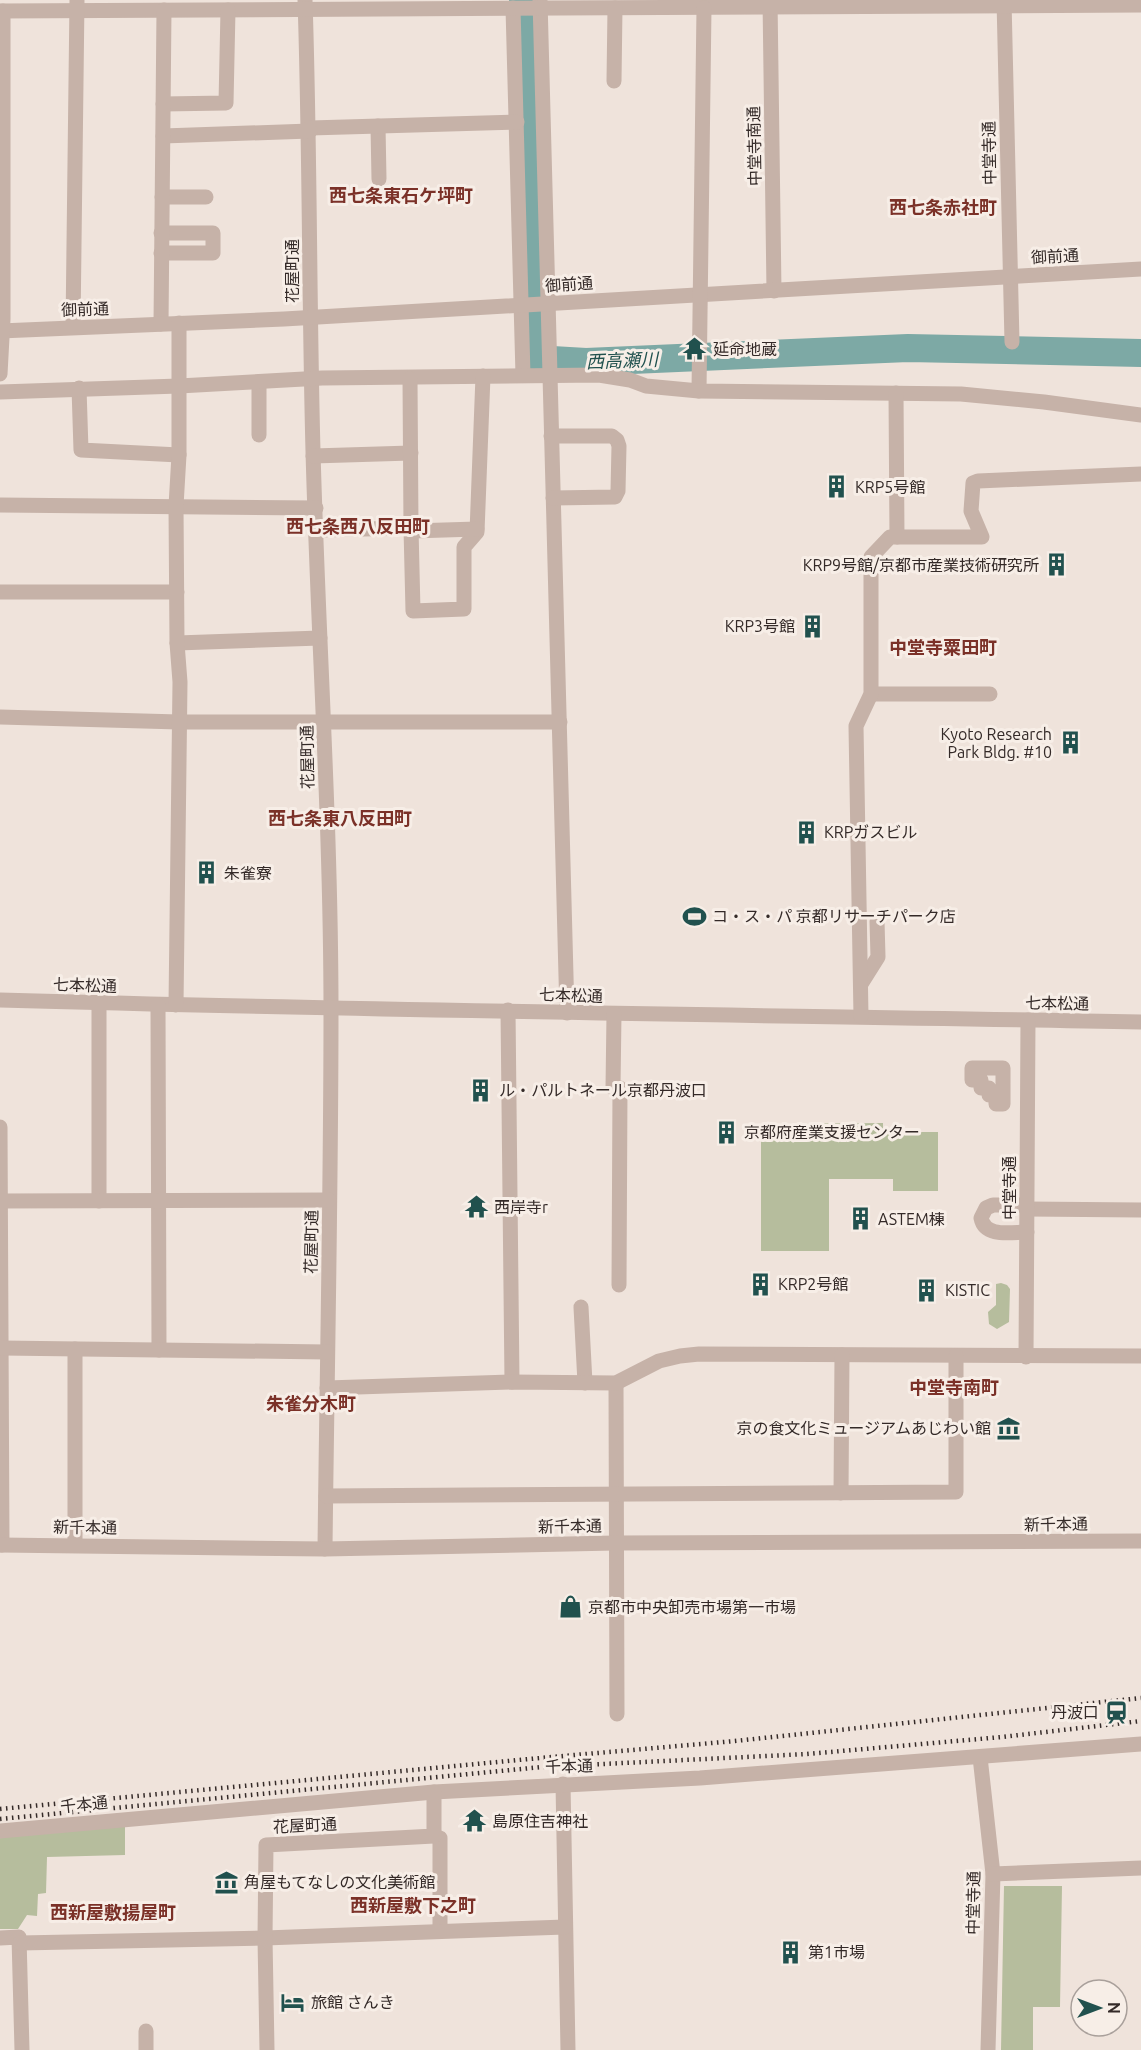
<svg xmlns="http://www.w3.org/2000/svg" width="1141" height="2050" font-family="Ubuntu,'Noto Sans JP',sans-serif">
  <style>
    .green { fill: #b6bd9d }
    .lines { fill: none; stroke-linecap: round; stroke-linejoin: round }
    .river { stroke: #7da9a5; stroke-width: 28 }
    .minor { stroke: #c6b2a8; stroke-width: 15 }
    .rail { stroke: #342a28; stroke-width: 4.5; stroke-dasharray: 1.5 4.5; stroke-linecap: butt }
    .labels { text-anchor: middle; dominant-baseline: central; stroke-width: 6; stroke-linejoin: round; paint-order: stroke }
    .street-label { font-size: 16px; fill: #342a28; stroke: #f7eee7 }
    .poi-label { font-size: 16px; fill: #342a28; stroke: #f7eee7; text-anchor: start }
    .neighbourhood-label { font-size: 18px; font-weight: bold; fill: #7b3128; stroke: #f7eee7 }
    .water-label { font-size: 18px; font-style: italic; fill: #21514e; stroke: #f7eee7 }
  </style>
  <rect width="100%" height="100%" fill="#efe3db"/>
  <!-- green -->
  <g class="green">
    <polygon points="883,1123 883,1132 938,1132 938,1191 893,1191 893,1179 829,1179 829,1251 761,1251 761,1124"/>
    <polygon points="1001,1283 1007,1285 1010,1289 1009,1322 997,1329 989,1324 988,1312 996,1305 996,1284"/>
    <polygon points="125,1821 125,1855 47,1857 46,1893 38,1894 37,1916 27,1915 18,1929 0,1929 0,1836"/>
    <polygon points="1004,1886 1062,1886 1060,2007 1033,2007 1033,2050 1001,2050"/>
  </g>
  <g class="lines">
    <!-- river -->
    <polyline class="river" points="523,0 535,359 586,362 908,348 1141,353"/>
    <!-- minor -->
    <g class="minor">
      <path d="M305,0C310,151 309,301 313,451C318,638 331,825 331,1012C331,1191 327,1370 325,1549"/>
      <polyline points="540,0 567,1013"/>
      <polyline points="770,0 774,291"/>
      <polyline points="1004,0 1012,342"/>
      <polyline points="513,8 523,375"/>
      <polyline points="0,11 1141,5"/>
      <polyline points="614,81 615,8"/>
      <polyline points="163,104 226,103 228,10"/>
      <polyline points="378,126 379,179"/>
      <polyline points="310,128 517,122"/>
      <polyline points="163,136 310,131"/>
      <polyline points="162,197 206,197"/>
      <polyline points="161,233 213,233 213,253 161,253"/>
      <polyline points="161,324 164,10"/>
      <polyline points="73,327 77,0"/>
      <polyline points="0,331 284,319 1141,269"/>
      <polyline points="0,374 3,319 3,11"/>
      <polyline points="259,382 259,435"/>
      <polyline points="79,388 81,450 179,455"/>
      <polyline points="699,391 704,8"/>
      <polyline points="0,392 179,386 322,378 599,375 630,380 646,386 699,391 961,394 1044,402 1141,415"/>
      <polyline points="896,393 897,537"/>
      <polyline points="551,436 612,436 617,440 619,446 618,491 615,497 553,498"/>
      <polyline points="313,456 411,453"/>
      <polyline points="0,505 316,508"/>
      <polyline points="411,528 413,611 464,609 464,547 477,532 483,376"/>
      <polyline points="317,530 411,528 410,379"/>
      <polyline points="412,531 477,529"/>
      <polyline points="0,592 177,592"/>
      <polyline points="177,643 320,638"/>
      <polyline points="871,694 990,694"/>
      <polyline points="0,717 179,722 560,722"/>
      <polyline points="861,984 878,957 877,921"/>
      <path d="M0,1000C380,1011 761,1015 1141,1022"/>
      <polyline points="99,1003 99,1201"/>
      <polyline points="158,1005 159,1350"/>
      <polyline points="176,1005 180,682 177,643 176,506 179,455 179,323"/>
      <polyline points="508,1010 512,1382"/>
      <polyline points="614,1014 613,1088 620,1088 619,1285"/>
      <polyline points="861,1016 856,726 871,694 871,557 890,537 982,537 971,511 973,483 978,481 1141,474"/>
      <polygon points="972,1068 1003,1068 1003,1104 996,1104 996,1095 989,1095 989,1088 981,1088 981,1080 972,1080"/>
      <polyline points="0,1127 2,1545"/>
      <polyline points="0,1201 329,1200"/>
      <polyline points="1027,1209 1141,1210"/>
      <path d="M1027,1232C1011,1232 985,1238 981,1218L986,1208L993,1205H1027"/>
      <polyline points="581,1307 585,1383"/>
      <polyline points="2,1348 327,1352"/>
      <polyline points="75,1349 75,1545"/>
      <polyline points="1026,1357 1028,1020"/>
      <polyline points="616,1383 617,1714"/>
      <polyline points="327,1388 512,1382 616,1383 659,1361 680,1356 699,1354 1141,1356"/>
      <polyline points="841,1493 842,1355"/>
      <polyline points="326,1496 956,1492 956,1356"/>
      <polyline points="0,1545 325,1549 615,1543 1141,1541"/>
      <polyline points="980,1757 993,1874 988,2050"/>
      <polyline points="563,1784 568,2050"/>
      <polyline points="0,1831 434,1792 700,1778 1141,1744"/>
      <polyline points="434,1836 440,1838 440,1931"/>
      <polyline points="993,1874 1141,1868"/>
      <polyline points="0,1938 19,1937 22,2050"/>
      <polyline points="20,1943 265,1938 565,1927"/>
      <polyline points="146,2031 146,2050"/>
      <polyline points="267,2050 265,1938 266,1845 434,1836 434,1792"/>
    </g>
    <!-- rail -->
    <g class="rail">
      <polyline points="0,1809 529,1759 735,1741 1141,1698"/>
      <polyline points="0,1819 542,1767 807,1754 1002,1737 1141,1721"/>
    </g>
  </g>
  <!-- icons -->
  <defs>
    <symbol id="temple-bare" viewBox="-9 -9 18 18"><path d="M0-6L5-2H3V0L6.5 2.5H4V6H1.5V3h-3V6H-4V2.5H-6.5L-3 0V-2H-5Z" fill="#21514e" stroke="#f7eee7" stroke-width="2.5" paint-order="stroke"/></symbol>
    <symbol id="building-bare" viewBox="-9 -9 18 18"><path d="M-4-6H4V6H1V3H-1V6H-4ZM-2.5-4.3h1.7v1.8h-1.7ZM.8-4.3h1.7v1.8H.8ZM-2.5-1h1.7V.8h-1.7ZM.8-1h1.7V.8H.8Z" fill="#21514e" stroke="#f7eee7" stroke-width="2.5" paint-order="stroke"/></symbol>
    <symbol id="stadium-bare" viewBox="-9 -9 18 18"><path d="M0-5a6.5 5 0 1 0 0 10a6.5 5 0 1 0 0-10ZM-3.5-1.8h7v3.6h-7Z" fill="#21514e" stroke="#f7eee7" stroke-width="2.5" paint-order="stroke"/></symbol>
    <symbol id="museum-bare" viewBox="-9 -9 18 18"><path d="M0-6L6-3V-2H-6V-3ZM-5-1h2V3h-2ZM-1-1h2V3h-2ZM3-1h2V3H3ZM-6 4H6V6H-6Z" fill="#21514e" stroke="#f7eee7" stroke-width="2.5" paint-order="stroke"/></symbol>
    <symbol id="shop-bare" viewBox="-9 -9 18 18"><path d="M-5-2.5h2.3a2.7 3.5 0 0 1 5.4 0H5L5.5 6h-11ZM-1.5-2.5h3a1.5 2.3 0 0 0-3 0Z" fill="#21514e" stroke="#f7eee7" stroke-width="2.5" paint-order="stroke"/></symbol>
    <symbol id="station-bare" viewBox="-9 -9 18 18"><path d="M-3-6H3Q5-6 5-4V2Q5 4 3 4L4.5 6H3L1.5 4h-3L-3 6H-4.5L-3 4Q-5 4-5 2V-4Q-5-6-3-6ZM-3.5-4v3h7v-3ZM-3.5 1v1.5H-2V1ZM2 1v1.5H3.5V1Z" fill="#21514e" stroke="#f7eee7" stroke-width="2.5" paint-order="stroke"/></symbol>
    <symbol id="hotel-bare" viewBox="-9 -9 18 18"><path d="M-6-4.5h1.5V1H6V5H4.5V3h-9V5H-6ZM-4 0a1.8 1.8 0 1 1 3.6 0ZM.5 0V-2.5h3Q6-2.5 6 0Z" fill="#21514e" stroke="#f7eee7" stroke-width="2.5" paint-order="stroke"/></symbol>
  </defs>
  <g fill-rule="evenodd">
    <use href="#temple-bare" x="678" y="332" width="33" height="33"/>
    <use href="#building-bare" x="820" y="470" width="33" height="33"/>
    <use href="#building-bare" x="1040" y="548" width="33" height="33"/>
    <use href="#building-bare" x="796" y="610" width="33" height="33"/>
    <use href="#building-bare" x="1054" y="726" width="33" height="33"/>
    <use href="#building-bare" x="790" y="816" width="33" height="33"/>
    <use href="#building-bare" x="190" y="856" width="33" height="33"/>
    <use href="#stadium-bare" x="678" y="900" width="33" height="33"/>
    <use href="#building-bare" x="464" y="1074" width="33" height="33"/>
    <use href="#building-bare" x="710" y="1116" width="33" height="33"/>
    <use href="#temple-bare" x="460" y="1190" width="33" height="33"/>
    <use href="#building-bare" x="844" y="1202" width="33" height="33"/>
    <use href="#building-bare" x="744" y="1268" width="33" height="33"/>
    <use href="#building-bare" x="910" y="1274" width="33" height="33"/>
    <use href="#museum-bare" x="992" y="1412" width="33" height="33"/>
    <use href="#shop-bare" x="554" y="1590" width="33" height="33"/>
    <use href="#station-bare" x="1100" y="1696" width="33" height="33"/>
    <use href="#temple-bare" x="458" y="1804" width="33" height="33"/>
    <use href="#museum-bare" x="210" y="1866" width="33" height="33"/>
    <use href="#building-bare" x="774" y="1936" width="33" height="33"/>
    <use href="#hotel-bare" x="276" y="1986" width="33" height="33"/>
  </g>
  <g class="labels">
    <!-- street labels -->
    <g class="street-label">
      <text transform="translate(754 146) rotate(-91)">中堂寺南通</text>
      <text transform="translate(989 153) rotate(-91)">中堂寺通</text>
      <text transform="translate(1055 256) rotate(-3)">御前通</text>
      <text transform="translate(292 271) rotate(-90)">花屋町通</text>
      <text transform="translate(569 284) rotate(-4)">御前通</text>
      <text transform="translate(85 309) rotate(-2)">御前通</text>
      <text transform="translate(307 757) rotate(-91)">花屋町通</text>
      <text transform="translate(85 985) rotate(2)">七本松通</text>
      <text transform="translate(571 995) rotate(2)">七本松通</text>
      <text transform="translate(1057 1003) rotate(1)">七本松通</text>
      <text transform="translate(1009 1188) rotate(-90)">中堂寺通</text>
      <text transform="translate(311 1242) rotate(-89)">花屋町通</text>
      <text transform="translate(1056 1524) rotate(-1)">新千本通</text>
      <text transform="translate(570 1526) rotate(-1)">新千本通</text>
      <text transform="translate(85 1527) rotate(1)">新千本通</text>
      <text transform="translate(569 1766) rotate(-2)">千本通</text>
      <text transform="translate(84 1804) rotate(-6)">千本通</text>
      <text transform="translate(305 1825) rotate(-3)">花屋町通</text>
      <text transform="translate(973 1903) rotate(-89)">中堂寺通</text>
    </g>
    <!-- poi labels -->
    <g class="poi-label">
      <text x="713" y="349">延命地蔵</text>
      <text x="855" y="487">KRP5号館</text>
      <text x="1039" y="565" text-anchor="end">KRP9号館/京都市産業技術研究所</text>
      <text x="795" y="626" text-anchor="end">KRP3号館</text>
      <text x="1052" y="734" text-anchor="end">Kyoto Research<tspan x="1052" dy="18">Park Bldg. #10</tspan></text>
      <text x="824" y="832">KRPガスビル</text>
      <text x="224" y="873">朱雀寮</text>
      <text x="712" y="916">コ・ス・パ 京都リサーチパーク店</text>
      <text x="499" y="1090">ル・パルトネール京都丹波口</text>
      <text x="744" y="1132">京都府産業支援センター</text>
      <text x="494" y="1207">西岸寺r</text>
      <text x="878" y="1219">ASTEM棟</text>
      <text x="778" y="1284">KRP2号館</text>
      <text x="945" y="1290">KISTIC</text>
      <text x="991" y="1428" text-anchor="end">京の食文化ミュージアムあじわい館</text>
      <text x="588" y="1607">京都市中央卸売市場第一市場</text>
      <text x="1099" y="1712" text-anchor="end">丹波口</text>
      <text x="492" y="1821">島原住吉神社</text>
      <text x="244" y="1882">角屋もてなしの文化美術館</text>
      <text x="808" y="1952">第1市場</text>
      <text x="311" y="2002">旅館 さんき</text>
    </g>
    <!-- neighbourhood labels -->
    <g class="neighbourhood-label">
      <text x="401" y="195">西七条東石ケ坪町</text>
      <text x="943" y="207">西七条赤社町</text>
      <text x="358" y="526">西七条西八反田町</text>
      <text x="943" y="647">中堂寺粟田町</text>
      <text x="340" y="818">西七条東八反田町</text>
      <text x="954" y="1387">中堂寺南町</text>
      <text x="311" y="1403">朱雀分木町</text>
      <text x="413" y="1905">西新屋敷下之町</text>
      <text x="113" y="1912">西新屋敷揚屋町</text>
    </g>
    <!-- water labels -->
    <g class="water-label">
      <text transform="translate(622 360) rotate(-2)">西高瀬川</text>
    </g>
  </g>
  <!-- north arrow -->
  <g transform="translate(1099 2008) rotate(90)"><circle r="28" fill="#f7eee7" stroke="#a9a09b" stroke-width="1.5"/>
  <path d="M0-4.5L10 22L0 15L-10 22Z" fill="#21514e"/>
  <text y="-9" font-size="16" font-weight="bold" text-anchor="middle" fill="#342a28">N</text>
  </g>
</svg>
